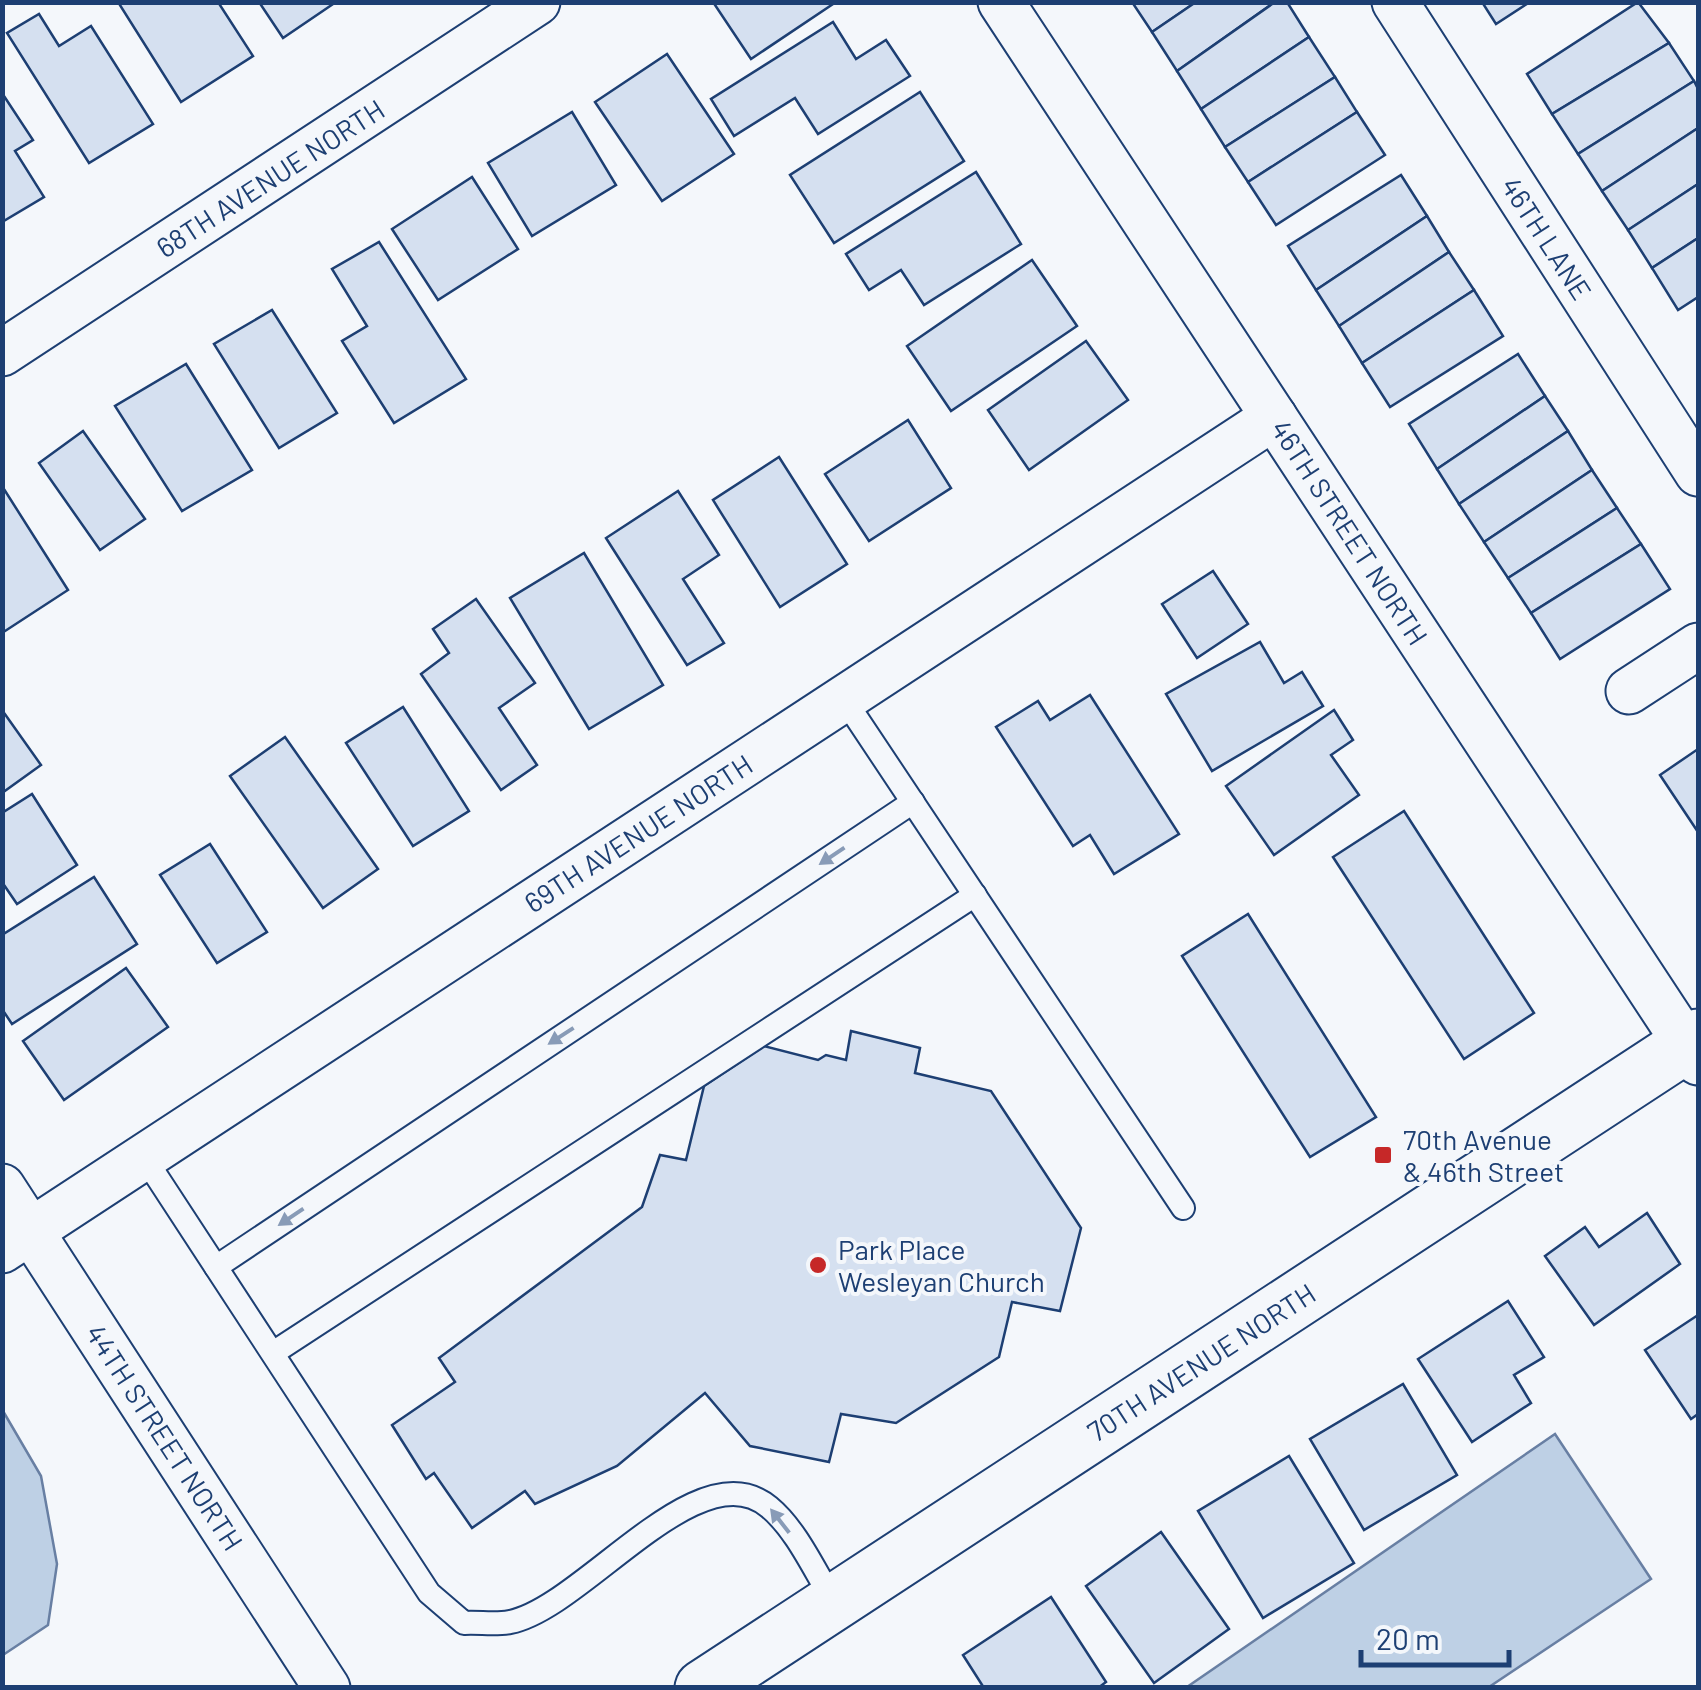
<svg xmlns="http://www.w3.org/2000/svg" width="1701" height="1690" font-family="Barlow,sans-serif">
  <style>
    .water { fill: #bed0e5; stroke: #687fa3; stroke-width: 2.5 }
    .building { fill: #d5e0f0; stroke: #1d3f73; stroke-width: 2.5 }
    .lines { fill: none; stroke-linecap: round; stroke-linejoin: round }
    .service-casing { stroke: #1d3f73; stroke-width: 26 }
    .minor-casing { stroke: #1d3f73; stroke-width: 49 }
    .tertiary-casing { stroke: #1d3f73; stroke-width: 59 }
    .service { stroke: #f4f7fb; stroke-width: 22 }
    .minor { stroke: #f4f7fb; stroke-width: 45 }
    .tertiary { stroke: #f4f7fb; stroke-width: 55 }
    .oneway { fill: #889bb7 }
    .poi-dot { fill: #c62828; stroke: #f4f7fb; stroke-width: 4 }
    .labels { text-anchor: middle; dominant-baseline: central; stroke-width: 8; stroke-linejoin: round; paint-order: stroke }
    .street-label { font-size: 28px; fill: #1d3f73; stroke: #f4f7fb }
    .poi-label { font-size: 28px; fill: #1d3f73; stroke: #f4f7fb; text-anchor: start }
  </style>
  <rect width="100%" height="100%" fill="#f4f7fb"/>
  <!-- water -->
  <g class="water">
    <polygon points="3,1411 41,1476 57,1564 48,1625 3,1655"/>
    <polygon points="1555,1434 1651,1579 1489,1687 1187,1687"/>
  </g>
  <!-- building -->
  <g class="building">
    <polygon points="118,2 218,2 253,56 181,102"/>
    <polygon points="259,2 336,2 283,38"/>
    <polygon points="713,2 836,2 751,59"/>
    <polygon points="1132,2 1196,2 1152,32"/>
    <polygon points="1196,2 1275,2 1177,71 1152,32"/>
    <polygon points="1275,2 1287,2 1309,37 1201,109 1177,71"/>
    <polygon points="1482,2 1530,2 1496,24"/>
    <polygon points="1638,2 1669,43 1552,114 1527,74"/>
    <polygon points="39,14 59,46 91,26 153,124 89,163 7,33"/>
    <polygon points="833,22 856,59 886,40 910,76 818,134 795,98 734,136 711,99"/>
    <polygon points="1309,37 1335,77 1225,147 1201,109"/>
    <polygon points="1669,43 1694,81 1578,154 1552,114"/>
    <polygon points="667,54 734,154 662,201 595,102"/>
    <polygon points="1335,77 1357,112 1248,182 1225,147"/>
    <polygon points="1694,81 1698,89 1698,128 1602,191 1578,154"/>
    <polygon points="920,92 964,161 834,243 790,175"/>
    <polygon points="2,93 33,140 15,151 44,197 2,222"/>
    <polygon points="572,112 616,185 532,236 488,163"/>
    <polygon points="1357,112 1385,155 1276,225 1248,182"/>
    <polygon points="1698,128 1698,184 1628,230 1602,191"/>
    <polygon points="976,172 1021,244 924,305 901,270 869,290 846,254"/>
    <polygon points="1401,175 1427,216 1316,290 1288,246"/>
    <polygon points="472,177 518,249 438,300 392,229"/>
    <polygon points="1698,184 1698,238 1652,268 1628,230"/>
    <polygon points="1427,216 1449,252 1339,326 1316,290"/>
    <polygon points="1698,238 1698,297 1678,310 1652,268"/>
    <polygon points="379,242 466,379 394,423 342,341 367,326 332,269"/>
    <polygon points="1449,252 1474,290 1362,363 1339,326"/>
    <polygon points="1032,260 1077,326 951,411 907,346"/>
    <polygon points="1474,290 1503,336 1390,407 1362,363"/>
    <polygon points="272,310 337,413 279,448 214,344"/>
    <polygon points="1086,341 1128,400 1029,470 988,410"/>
    <polygon points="1518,354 1545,396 1437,469 1409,424"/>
    <polygon points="186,364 252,470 182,511 115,406"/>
    <polygon points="1545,396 1568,431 1459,504 1437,469"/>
    <polygon points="908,420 951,488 869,541 825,474"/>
    <polygon points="83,431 145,519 100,550 39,463"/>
    <polygon points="1568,431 1592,470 1484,542 1459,504"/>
    <polygon points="779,457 847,564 780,607 713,500"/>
    <polygon points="1592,470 1617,508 1508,578 1484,542"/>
    <polygon points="2,486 68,590 2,633"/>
    <polygon points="678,491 719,555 683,579 724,643 687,665 606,538"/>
    <polygon points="1617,508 1641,544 1531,613 1508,578"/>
    <polygon points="1641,544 1670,589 1560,659 1531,613"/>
    <polygon points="584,553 663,685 589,729 510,598"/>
    <polygon points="1213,571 1248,624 1197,658 1162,604"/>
    <polygon points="476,599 535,683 499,708 537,765 501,790 421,674 449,653 433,629"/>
    <polygon points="1260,642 1284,683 1302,672 1323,706 1212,771 1166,694"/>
    <polygon points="1090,695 1179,834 1114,874 1090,835 1073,846 996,727 1038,701 1050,720"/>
    <polygon points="403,707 469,811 413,846 346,743"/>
    <polygon points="2,710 41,765 2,793"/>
    <polygon points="1334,710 1353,740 1331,755 1359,795 1274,855 1226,786"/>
    <polygon points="285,737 378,869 323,908 230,776"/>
    <polygon points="1698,749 1698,832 1660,775"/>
    <polygon points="32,794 77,865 17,904 2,882 2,813"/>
    <polygon points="1404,811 1534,1013 1464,1059 1333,857"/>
    <polygon points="210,844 267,932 217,963 160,875"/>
    <polygon points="94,877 137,944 12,1024 2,1009 2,935"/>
    <polygon points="1248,914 1376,1117 1310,1157 1182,956"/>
    <polygon points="126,968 168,1027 64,1100 23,1041"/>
    <polygon points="851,1031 920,1048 915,1073 991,1091 1081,1228 1060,1311 1012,1302 999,1357 896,1423 841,1414 829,1462 750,1446 705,1393 617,1466 535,1504 525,1491 472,1528 434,1473 426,1479 392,1425 455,1382 439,1358 642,1207 660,1155 686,1160 704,1086 764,1046 818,1060 826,1055 846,1060"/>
    <polygon points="1647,1213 1680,1264 1594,1325 1545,1256 1585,1227 1599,1247"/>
    <polygon points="1508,1301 1544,1357 1514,1375 1531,1403 1472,1442 1418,1359"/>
    <polygon points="1698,1315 1698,1414 1691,1419 1645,1350"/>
    <polygon points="1403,1384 1457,1475 1364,1530 1310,1439"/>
    <polygon points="1289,1456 1354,1563 1263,1618 1198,1511"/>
    <polygon points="1161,1532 1229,1629 1154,1683 1086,1586"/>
    <polygon points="1051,1597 1106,1682 1098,1688 984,1688 963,1655"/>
  </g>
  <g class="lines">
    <defs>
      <g id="service">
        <polyline points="844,699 1183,1208"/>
        <path d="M144,1157L429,1593L464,1623C479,1622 496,1625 510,1622C583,1608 698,1448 769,1507C797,1530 815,1572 834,1602"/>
        <polyline points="216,1267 913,802"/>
        <polyline points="273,1353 975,895"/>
      </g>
      <g id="minor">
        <polyline points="1001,2 1698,1062"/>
        <polyline points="1395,2 1698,473"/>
        <polyline points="2,353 537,2"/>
        <polyline points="1629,691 1698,646"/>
        <polyline points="2,1187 327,1688"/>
        <polyline points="2,1250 1274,417"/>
      </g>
      <polyline id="tertiary" points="703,1688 1698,1037"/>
    </defs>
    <!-- service casing -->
    <use href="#service" class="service-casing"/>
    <!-- minor casing -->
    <use href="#minor" class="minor-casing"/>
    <!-- tertiary casing -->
    <use href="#tertiary" class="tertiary-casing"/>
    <!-- service -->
    <use href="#service" class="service"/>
    <!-- minor -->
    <use href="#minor" class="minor"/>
    <!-- tertiary -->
    <use href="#tertiary" class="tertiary"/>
  </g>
  <!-- one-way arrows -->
  <defs><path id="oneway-solid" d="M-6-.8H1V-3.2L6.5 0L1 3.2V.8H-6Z" transform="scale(2.5)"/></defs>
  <g class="oneway">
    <use href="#oneway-solid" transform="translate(832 856) rotate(146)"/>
    <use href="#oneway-solid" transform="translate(561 1036) rotate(147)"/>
    <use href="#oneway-solid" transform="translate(291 1217) rotate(146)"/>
    <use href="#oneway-solid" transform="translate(780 1521) rotate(-128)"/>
  </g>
  <!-- markers -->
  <g class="poi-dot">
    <rect x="1373" y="1145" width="20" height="20" rx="5"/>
    <circle cx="818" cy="1265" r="10"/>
  </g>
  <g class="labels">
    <!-- street labels -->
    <g class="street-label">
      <text transform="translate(270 178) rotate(-33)">68TH AVENUE NORTH</text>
      <text transform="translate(1547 238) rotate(57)">46TH LANE</text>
      <text transform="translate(1350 532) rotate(57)">46TH STREET NORTH</text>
      <text transform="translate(638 833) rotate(-33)">69TH AVENUE NORTH</text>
      <text transform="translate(1201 1362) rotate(-33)">70TH AVENUE NORTH</text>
      <text transform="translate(165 1437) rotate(57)">44TH STREET NORTH</text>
    </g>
    <!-- poi labels -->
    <g class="poi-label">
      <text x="1403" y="1139">70th Avenue<tspan x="1403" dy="32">&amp; 46th Street</tspan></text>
      <text x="838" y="1249">Park Place<tspan x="838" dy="32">Wesleyan Church</tspan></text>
    </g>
  </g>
  <!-- border -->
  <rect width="1701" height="1690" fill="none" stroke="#1d3f73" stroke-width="10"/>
  <!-- scale -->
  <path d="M1361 1650v15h148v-15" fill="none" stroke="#1d3f73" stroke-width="5"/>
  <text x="1376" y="1650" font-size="30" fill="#1d3f73" stroke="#f4f7fb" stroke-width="8" paint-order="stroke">20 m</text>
</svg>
